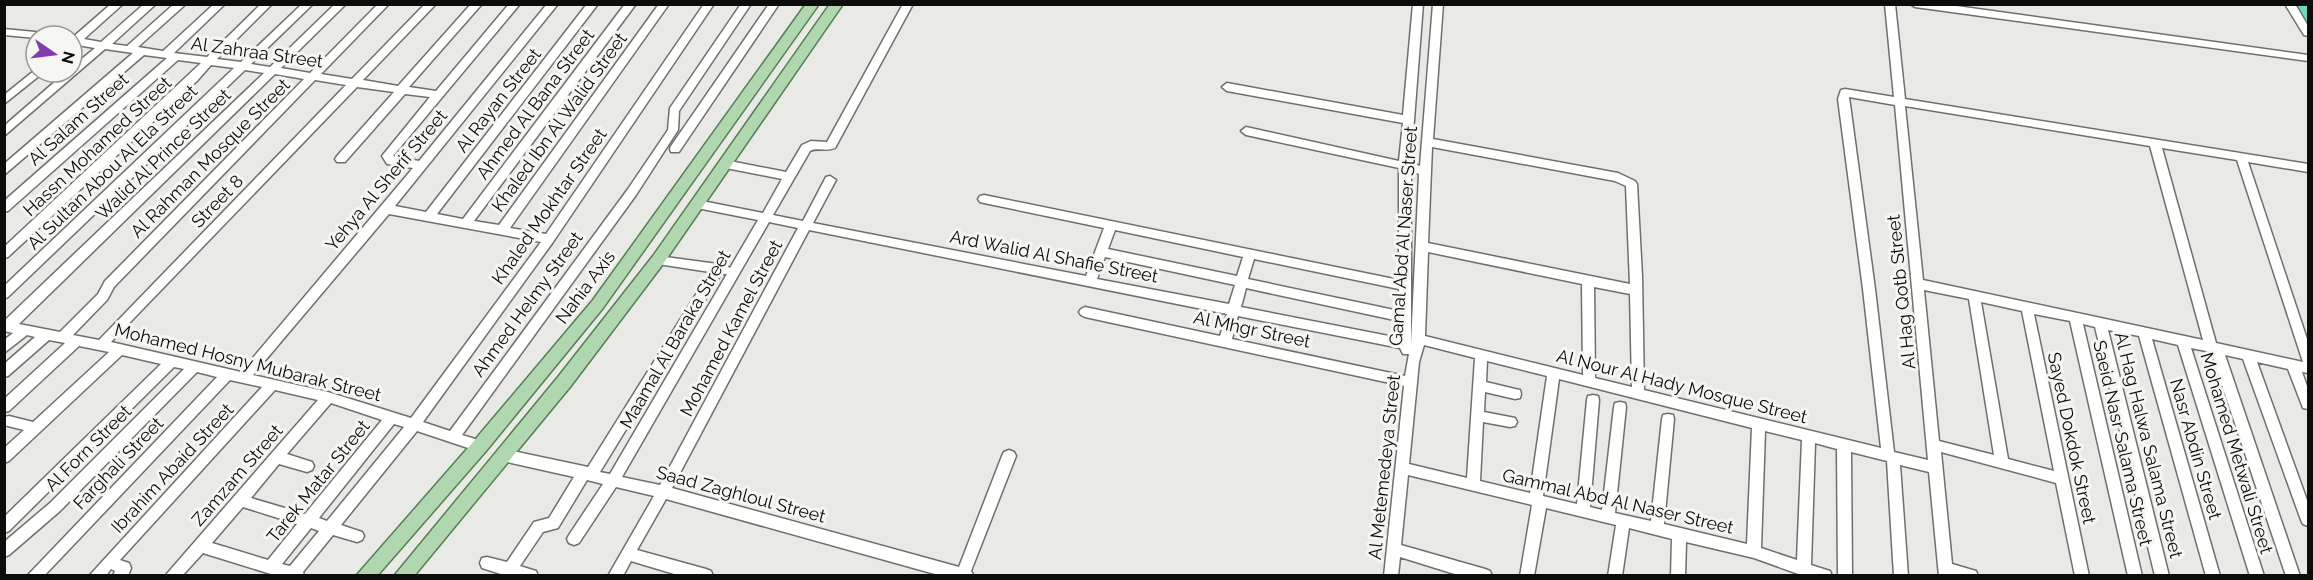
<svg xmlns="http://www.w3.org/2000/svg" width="2313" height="580" font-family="Raleway,sans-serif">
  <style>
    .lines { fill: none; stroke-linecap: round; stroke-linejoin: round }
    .canal { fill: #69d9c0; fill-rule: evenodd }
    .minor-casing { stroke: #6f706c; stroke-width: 3 }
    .major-casing { stroke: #547f54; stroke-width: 3 }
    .minor { fill: #fff; fill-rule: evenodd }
    .major { fill: #b0d7b0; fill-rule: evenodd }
    .labels { text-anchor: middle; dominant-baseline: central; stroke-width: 6; stroke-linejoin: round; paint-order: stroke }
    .street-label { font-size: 18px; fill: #0c0c0b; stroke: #f6f6f2 }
  </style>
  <rect width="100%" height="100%" fill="#e9e9e5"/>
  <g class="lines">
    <!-- canal -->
    <polygon class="canal" points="2295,4 2305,4 2308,10 2308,20 2304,19"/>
    <defs>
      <g id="minor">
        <path d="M111,4H123L84,39L101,42L144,4H156L112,44L127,46L174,4H186L138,47L163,51L214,4H225L174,53L207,57L261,4H272L217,59L241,62L302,4H313L251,64L270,67L335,4H346L281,68L310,73L378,4H389L321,74L352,79L425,4H436L363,80L398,86L471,4H482L409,87L436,91L509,4H520L393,156L419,161L547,4H558L395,206L426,212L587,4H598L437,214L463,219L625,4H636L474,221L499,225L659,4H669L510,228L546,234L704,4H714L553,242L423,422L450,431L628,189L668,130L670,108L741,4H751L679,111L678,130L636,195L462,435L485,442L487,446L485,450L480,452L417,431L341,525L362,532L364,536L362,540L357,542L333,535L303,572L304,576H277L203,553L182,576H165L318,400L275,390L120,560L129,563L131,568L128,576H113L115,571L111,569L106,576H89L262,387L230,380L44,576H27L217,377L197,372L60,511L9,555L4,557V542L50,503L184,369L174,367L9,531L4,533V517L161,364L122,355L9,461L4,463V448L24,430L4,425V417L9,416L33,422L109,352L79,346L9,411L4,412V399L65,343L49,340L8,376L4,377V364L35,337L27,335L4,353V340L13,333L4,331V321L264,73L245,70L8,297L4,299V286L234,68L211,65L197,81L8,257L4,258V247L201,63L178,60L8,211L4,212V201L167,58L144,55L4,175V164L133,53L105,49L4,136V126L66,72H72V67L95,48L77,45L72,47V38ZM275,74L304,79L105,281L98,294L60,332L19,324ZM315,80L346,85L99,340L73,335L107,300L114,287ZM357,87L394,92L337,156L335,159L337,162H345L405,94L430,97L382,156L387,164L413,168L241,372L111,342ZM389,214L541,242L411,418L328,392L253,375ZM331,403L382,420L305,514L251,498L279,464L307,472L312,470L314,466L312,462L287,454ZM394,424L404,427L327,521L319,518ZM243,507L297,524L268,560L212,543ZM311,528L319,531L290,566L282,564Z"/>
        <polygon points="769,4 779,4 679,152 671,152 670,149 671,146"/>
        <path d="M903,4H913L835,148C826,152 818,147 810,151L773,215L803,221L826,177L830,176L836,180L813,223L1086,276L1104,228L984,203L980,202L978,199L980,196L984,195L1399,280V168L1246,135L1241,131L1246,127L1399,161L1403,123L1227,91L1222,87L1227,83L1403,115L1413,4H1423L1411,159V163L1420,166L1433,4H1443L1433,139L1618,173L1635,181L1637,184L1642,276L1644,390L1881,448L1863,289L1838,99L1841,90L1845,89L1894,97L1885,4H1895L1905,99L2308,164V172L2248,162L2308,342V373L2302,372L2308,389V409L2303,408L2288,369L2257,362L2308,503V526L2303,524L2301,520L2243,359L2225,355L2300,576H2286L2211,352L2191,348L2264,576H2250L2178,345L2152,339L2220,576H2206L2139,336L2108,330L2169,576H2155L2095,327L2083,324L2142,576H2128L2070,321L2034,314L2089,576H2075L2056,483L1941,452L1952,564L1976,571L1978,576H1939L1929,472L1900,465L1908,576H1894L1887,461L1851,452L1852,576H1838L1837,449L1815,443L1811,565L1830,571L1832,576H1804L1754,558L1686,542L1685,576H1671L1672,539L1629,528L1622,576H1608L1616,525L1546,508L1534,576H1520L1532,505L1408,475L1401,545L1485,569L1490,571L1492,576H1461L1400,557L1398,576H1384L1404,386L1085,317L1081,315L1079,312L1081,309L1085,307L1220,336L1227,314L809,230L672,488L959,567L1002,456L1004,452L1009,450L1014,452L1016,456L971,571L974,576H942L666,499L637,550L706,569L711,571L713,576H681L631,561L623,576H608L654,496L616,487L579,543L574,545L569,543L567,539L569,535L603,484L587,480L558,528L543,532L520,566L536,571L538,576H507L482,568L480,563L482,558L487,557L507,562L534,522L549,518L574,477L503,461L498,459L496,455L498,451L503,449L588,467L710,272L658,264L654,263L652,260L654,257L658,256L725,265L730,268L758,220L697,208L691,204L693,201L697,200L763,213L782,179L721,167L719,164L721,161L725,160L786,172L802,145L811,141L827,142ZM1849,97L1895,105L1928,460L1894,452L1875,289ZM1905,106L2150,146L2203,340L1923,280ZM1432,147L1615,181L1626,186L1630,284L1428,243ZM2162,148L2237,160L2303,362L2216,343ZM1411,171L1419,174L1411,344ZM769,222L798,228L660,485L622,477ZM1115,230L1243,257L1237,276L1108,249ZM1428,252L1582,284L1583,375L1425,336ZM1105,257L1235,285L1229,304L1097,279ZM1254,259L1399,289V311L1248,279ZM721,274H727L610,474L600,472ZM1594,287L1630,294L1632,387L1595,378ZM1246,288L1399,321V338L1241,307ZM1924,290L1969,299L1994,455L1939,441ZM1981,302L2022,311L2054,471L2008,459ZM1238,316L1400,348L1403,354H1409L1405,376L1232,339ZM1424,345L1475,358L1467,478L1409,464L1419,362ZM1487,361L1547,376L1530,493L1480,481L1483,422L1510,427L1515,426L1517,422L1515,418L1484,412L1485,392L1515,399L1520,398L1521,394L1520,390L1515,389L1486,382ZM1559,379L1752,428L1747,544L1664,524L1674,419L1673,415L1668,414L1663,415L1662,419L1651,521L1615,513L1626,407L1625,403L1620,402L1615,403L1614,407L1602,510L1590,507L1599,400L1598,396L1593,395L1588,396L1587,400L1577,504L1543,496ZM1765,431L1802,440L1797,560L1761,548Z"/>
        <polygon points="1910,4 1942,4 2308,55 2308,61 1915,7"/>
        <polygon points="2285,4 2295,4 2308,26 2308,36 2304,35"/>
        <polygon points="4,29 45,33 50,36 36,36 36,38 4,35"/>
        <polygon points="35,70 36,72 44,72 4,104 4,95"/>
      </g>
      <g id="major">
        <polygon points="806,4 819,4 603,308 486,451 377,576 356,576 474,441 593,300"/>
        <polygon points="830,4 843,4 663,264 570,387 414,576 394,576 558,377 653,256"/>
      </g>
    </defs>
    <!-- minor casing -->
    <use href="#minor" class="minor-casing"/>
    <!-- major casing -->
    <use href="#major" class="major-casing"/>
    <!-- minor -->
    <use href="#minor" class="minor"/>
    <!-- major -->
    <use href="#major" class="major"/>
  </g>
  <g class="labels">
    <!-- street labels -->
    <g class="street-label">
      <text transform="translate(257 52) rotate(8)">Al Zahraa Street</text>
      <text transform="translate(498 100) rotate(-52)">Al Rayan Street</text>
      <text transform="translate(535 104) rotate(-53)">Ahmed Al Bana Street</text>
      <text transform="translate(78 119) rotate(-42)">Al Salam Street</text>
      <text transform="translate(559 122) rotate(-54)">Khaled Ibn Al Walid Street</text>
      <text transform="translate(97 146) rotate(-43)">Hassn Mohamed Street</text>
      <text transform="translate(163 154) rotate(-44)">Walid Al Prince Street</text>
      <text transform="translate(210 158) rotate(-45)">Al Rahman Mosque Street</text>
      <text transform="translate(112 167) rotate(-44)">Al Sultan Abou Al Ela Street</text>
      <text transform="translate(386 180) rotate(-50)">Yehya Al Sherif Street</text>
      <text transform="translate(217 201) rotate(-46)">Street 8</text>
      <text transform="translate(549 206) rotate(-55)">Khaled Mokhtar Street</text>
      <text transform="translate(1403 236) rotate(-86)">Gamal Abd Al Naser Street</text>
      <text transform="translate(1054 256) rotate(11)">Ard Walid Al Shafie Street</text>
      <text transform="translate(585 287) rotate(-53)">Nahia Axis</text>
      <text transform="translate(1901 292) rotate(-96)">Al Hag Qotb Street</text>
      <text transform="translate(527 304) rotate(-54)">Ahmed Helmy Street</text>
      <text transform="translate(731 328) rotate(-62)">Mohamed Kamel Street</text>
      <text transform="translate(1252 329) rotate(12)">Al Mhgr Street</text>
      <text transform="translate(675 339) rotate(-60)">Maamal Al Baraka Street</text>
      <text transform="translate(248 362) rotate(14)">Mohamed Hosny Mubarak Street</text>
      <text transform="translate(1682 386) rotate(14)">Al Nour Al Hady Mosque Street</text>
      <text transform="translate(2072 438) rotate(78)">Sayed Dokdok Street</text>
      <text transform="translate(2123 443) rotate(77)">Saeid Nasr Salama Street</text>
      <text transform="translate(2149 445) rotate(76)">Al Hag Halwa Salama Street</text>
      <text transform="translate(88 448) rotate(-45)">Al Forn Street</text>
      <text transform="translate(2196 449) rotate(74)">Nasr Abdin Street</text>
      <text transform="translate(2237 453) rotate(73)">Mohamed Metwali Street</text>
      <text transform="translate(118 463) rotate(-46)">Farghali Street</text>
      <text transform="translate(1384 467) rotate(-84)">Al Metemedeya Street</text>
      <text transform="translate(172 468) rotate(-47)">Ibrahim Abaid Street</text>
      <text transform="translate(237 475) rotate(-49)">Zamzam Street</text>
      <text transform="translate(318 481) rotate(-51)">Tarek Matar Street</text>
      <text transform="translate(741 494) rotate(15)">Saad Zaghloul Street</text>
      <text transform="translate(1618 501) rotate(13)">Gammal Abd Al Naser Street</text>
    </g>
  </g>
  <!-- border -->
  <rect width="2313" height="580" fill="none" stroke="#0c0c0b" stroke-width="12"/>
  <!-- north arrow -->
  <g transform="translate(54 54) rotate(104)"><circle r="28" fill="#f6f6f2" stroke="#989896" stroke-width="1.5"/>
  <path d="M0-4.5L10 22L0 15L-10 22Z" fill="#833bae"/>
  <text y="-9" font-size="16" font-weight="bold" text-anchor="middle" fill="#0c0c0b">N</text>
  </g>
</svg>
